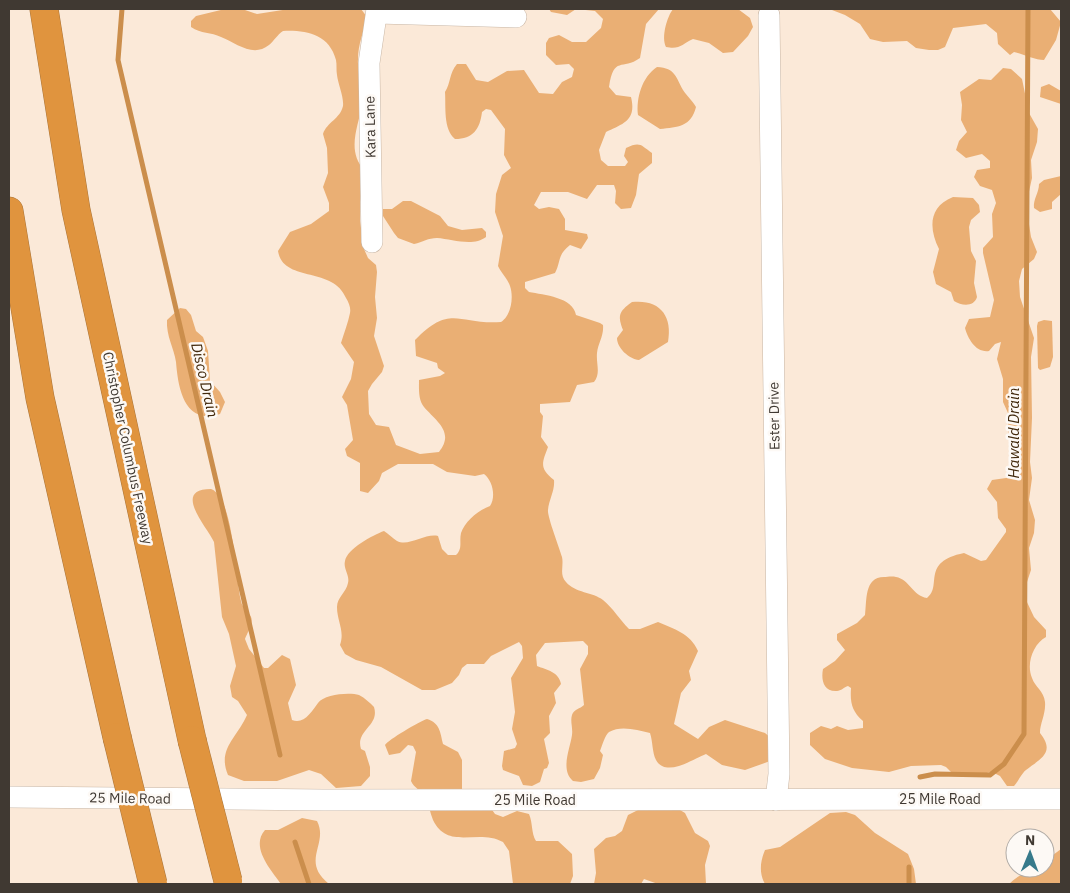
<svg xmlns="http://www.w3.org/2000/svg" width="1070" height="893" font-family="'IBM Plex Sans',sans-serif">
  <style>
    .green { fill: #eaaf74 }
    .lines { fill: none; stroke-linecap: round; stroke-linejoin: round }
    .stream { stroke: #cb8e4c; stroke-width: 5 }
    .minor-casing { stroke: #c8b6a5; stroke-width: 22 }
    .highway-casing { stroke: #a8743a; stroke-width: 29 }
    .minor { stroke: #fff; stroke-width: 21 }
    .highway { stroke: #e0943e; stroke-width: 28 }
    .highway-bridge-casing { stroke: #a8743a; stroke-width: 29; stroke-linecap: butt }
    .highway-bridge { stroke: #e0943e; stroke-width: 28 }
    .labels { text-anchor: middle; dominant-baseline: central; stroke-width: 5; stroke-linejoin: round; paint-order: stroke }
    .street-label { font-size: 14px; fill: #403932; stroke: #fdf9f5 }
    .water-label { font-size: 15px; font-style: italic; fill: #432a0d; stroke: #fdf9f5 }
  </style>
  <rect width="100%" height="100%" fill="#fbe9d8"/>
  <!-- green -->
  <g class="green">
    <path d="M225,9H242L257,14L289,9H361L367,17C364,31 358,44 358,59C357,73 364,90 362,105C358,128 346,151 365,171L360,202V221L364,249L368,258L376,265L377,272L375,297L377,318L374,336L384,366L382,372L372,384L368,391L369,414L376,425L389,427L396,445L420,454L439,452C455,432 436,421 424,407C418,400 419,388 419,380L440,376L445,373L438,368L437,363L416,356L415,340C451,303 458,325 501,322C511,316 514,297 510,286C508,279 501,273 498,266L503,236L495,212L496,194L502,175L511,168L504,155L505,129L491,110L486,109L482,112C480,129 473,139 455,139C443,129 446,107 445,92C451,83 449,73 457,64H466L476,80L488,82L507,71L524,70L539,93L553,94L562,82L572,77L574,69L569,64L556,65L546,55V43L549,38L559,35L572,42H586L601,28L603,19L595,11L576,9L567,15L551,12L549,9H659L646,24L640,58C622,71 614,55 609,87L616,95L631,97C637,121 622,124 606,132L599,150L601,160L608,166H625L628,162L624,156L626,148C640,141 641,145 652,153V163L639,174L636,195L631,208L621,209L615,203L616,191L614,185H597L587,199L568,192H541L534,205L539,209L549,207L559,209L565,219V230L587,234L588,238L581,249L570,245C557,255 561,262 555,273L525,282V288L529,292C544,295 573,297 576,315L600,323L603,325C604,336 598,343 597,353C596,364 601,373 594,382L577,385L570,402L540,404V412L543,416L541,437L548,447C542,463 539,468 554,480C555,491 549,499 548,510C547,516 559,547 562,557C564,566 559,575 566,582C575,593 593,592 603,600C613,608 620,620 629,629H640L658,622C674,629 690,633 698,651L689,671L691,680L681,693L674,724L698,739L709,727L725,720L765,733L772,739L770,761L745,770L722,765L706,754C693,759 666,778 656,760C652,752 653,742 650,733C637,730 621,725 609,732C605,735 602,746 600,751L603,755L600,768L594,779L581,782L573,781C560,770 570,749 572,735C573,728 570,721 572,715C574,709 580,709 584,705L580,669L588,654V646L583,641L545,643L536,655L537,666C547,670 559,672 561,684L554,693L556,703L549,716L550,733L544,739L549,763L547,768L544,769L540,782L532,786L523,785L519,776L503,770L502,766L504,751L515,748L517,744L512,729L515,712L511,678L523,658L522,646L519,642L491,656L484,664H467L462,668L459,675L452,683L435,690H422L381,667L356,660L345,654L340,645C345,631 337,621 337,607C337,597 346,593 348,583C350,575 343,569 345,561C347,549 373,535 384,531C389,534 392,538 397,541C409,547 425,533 438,536L442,549L448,555H456C463,548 459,542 461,533C465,521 479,510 490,506C496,497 493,481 484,474L475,476L447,472L433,464H398L382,473L379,481L368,493L360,491V463L347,456L345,449L353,440L347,405L342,397L351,379L354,362L341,343C344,333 348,323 350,313C351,308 349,303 346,298C333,266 283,283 278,251L290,232L311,224L329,211V203L323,187L328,173L327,148L323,134C327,122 340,119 343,106C344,97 338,84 337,75C336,70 337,65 336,60C329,34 306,30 283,31C277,35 274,41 269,45C253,58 236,43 221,37C211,32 201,34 191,27V21L196,16Z"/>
    <path d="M673,9H738L750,18L753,27L748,36L733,52L723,53L709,43L693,39C682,44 680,50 666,47C661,37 667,17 673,9Z"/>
    <path d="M811,9H1050L1061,22L1056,40L1044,60C1035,60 1024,54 1014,52L1010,55L998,44L997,33L986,24L953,28L945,47L938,50H929L916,48L907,41L883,42L870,39L860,24L845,15L832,10Z"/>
    <path d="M657,67C676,68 676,78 683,90C687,96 692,100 696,107C691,127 678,127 660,129L638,115C636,98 642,77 657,67Z"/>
    <path d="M1003,68L1011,69L1022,79L1029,113L1038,129L1037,142L1031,160L1032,178L1026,205L1031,237L1037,252L1034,259L1022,269L1019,281L1020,297L1034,338L1031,357L1032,418L1030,462L1032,478L1029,500L1035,520L1034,533L1029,548L1031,570L1027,582L1026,600L1034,617L1046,630V637C1033,644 1026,664 1032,678C1035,687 1044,691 1045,702C1046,714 1040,723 1040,733C1056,753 1040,759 1026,770C1021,774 1018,782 1014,786H1007L1000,776L992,772L965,777L954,775L946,767L941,765L911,766L889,772L852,768L825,759L810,745V733L821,726L831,729L837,726L848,730L863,728V721C852,711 850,703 851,688L848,686C844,687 841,691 837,691C823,692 821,679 823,669L835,661L845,650L837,640V634L857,623L865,615C867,601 864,577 884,577C887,577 892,576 896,577C909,579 913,596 927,598C943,586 920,562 964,553L981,561L986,560L1006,532V529L998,518L997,502L987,489L992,480L1006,478L1009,474L1013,441L1008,432V413L1003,402V379L997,359L1001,342L995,344L989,351C976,353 968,339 965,328L969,319L990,317L994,300L983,253V248L993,237L992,214L996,203L992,190L980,186L974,177L977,170L990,168V161L982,154L966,158L956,150L959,141L967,132L961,120L962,105L960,92L979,79L991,80Z"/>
    <polygon points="1049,84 1061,91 1061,104 1040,97 1041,87"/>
    <path d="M1061,176V194L1052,202V209L1040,212L1034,208C1033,199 1039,193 1039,184L1044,180Z"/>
    <path d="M953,197L973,198L979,205L980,212L971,220L969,227L971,251L976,261L974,283L977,297C974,307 962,306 954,301L951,292L936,284L933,272L939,249C929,229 928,207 953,197Z"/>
    <path d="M403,201H411L440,216L448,226L462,230L482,228L486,232V237C473,247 452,239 437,238C428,238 423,242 414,244L398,238L394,233L383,216V209H392Z"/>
    <path d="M632,302C659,299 673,315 668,342L639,360C629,359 617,348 617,338L623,330C618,316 618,312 632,302Z"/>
    <path d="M180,308L186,309L191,315L196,331L203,337L208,351L210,381L220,392L225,402L220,414C184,426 178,387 176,362C174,348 166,336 167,320Z"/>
    <polygon points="1044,320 1052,321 1053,357 1050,367 1040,370 1038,368 1037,326 1038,322"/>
    <path d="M211,489C234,497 235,578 241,601C242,608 249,611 251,617C254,623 247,633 245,639L249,649L264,668H268L282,655L290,659L296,685L288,703L292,720C304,725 312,711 318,703C324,694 350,692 359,695C365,698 370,703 374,707C380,726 355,730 361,749L365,751L370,767V776L361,786L336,788L321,774L309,770L277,781H244L228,775C217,749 237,738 247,715L238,701L232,697L230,686L236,666L229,634L222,617L214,542C208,528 171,489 211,489Z"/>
    <path d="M427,719C440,723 440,732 443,744L458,752L462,760V793L490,807L495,814L503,817L517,811L529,814C533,823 531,833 536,841H558L572,854L573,876L570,884H513L509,851L503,842C478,828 448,851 433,820C430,813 429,805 426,798C422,791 414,788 411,781L416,752L413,746L408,745L400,753L389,755L385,745C388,740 420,721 427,719Z"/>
    <polygon points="675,807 685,813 695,833 708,841 710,846 705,865 706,884 658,884 644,879 641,884 594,884 596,873 594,849 606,838 615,836 622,831 628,815 640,809"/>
    <path d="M846,812L855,815L875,833L908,854L914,869L916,884H765C759,873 760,862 765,850L780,847L830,813Z"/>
    <path d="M302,818L317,821C329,844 300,861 329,884H281C271,870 250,847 265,830H278Z"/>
    <path d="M1061,849V884H1009C1018,875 1032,868 1045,868V861Z"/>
  </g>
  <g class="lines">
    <!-- stream -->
    <g class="stream">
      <polyline points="122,9 118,60 280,755"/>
      <polyline points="920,777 935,774 990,775 1004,764 1024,734 1028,9"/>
      <polyline points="295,842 309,884"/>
      <polyline points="909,884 909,867"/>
    </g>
    <defs>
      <g id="minor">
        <polyline points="377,13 516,17"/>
        <polyline points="769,15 779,774 776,800"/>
        <polyline points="372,242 369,63 377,9"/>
        <polyline points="9,797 323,800 1061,799"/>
      </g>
      <g id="highway">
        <polyline points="44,9 76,210 192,740"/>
        <polyline points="9,211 40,398 117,737"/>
      </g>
    </defs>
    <!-- minor casing -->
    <use href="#minor" class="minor-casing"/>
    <!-- highway casing -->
    <use href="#highway" class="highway-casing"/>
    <!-- minor -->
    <use href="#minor" class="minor"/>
    <!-- highway -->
    <use href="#highway" class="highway"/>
    <defs>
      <g id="highway-bridge">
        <polyline points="117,737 153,884"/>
        <polyline points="192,740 228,881"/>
      </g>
    </defs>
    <!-- highway-bridge casing -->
    <use href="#highway-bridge" class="highway-bridge-casing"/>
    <!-- highway-bridge -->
    <use href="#highway-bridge" class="highway-bridge"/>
  </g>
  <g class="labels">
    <!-- street labels -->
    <g class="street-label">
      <text transform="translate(370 127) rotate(-91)">Kara Lane</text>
      <text transform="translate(774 416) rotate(-91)">Ester Drive</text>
      <text transform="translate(128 448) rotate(78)">Christopher Columbus Freeway</text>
      <text transform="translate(130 798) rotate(1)">25 Mile Road</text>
      <text x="940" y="799">25 Mile Road</text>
      <text x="535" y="800">25 Mile Road</text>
    </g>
    <!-- water labels -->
    <g class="water-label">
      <text transform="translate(205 380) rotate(77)">Disco Drain</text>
      <text transform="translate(1013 433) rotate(-90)">Hawald Drain</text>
    </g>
  </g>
  <!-- border -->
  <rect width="1070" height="893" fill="none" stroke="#403932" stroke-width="20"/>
  <!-- north arrow -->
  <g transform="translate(1030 853) rotate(1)"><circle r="24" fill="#fdf9f5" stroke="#b1aca7"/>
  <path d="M0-4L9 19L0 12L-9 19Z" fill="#377a8b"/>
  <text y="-8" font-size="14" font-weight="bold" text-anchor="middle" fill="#403932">N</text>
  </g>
</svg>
